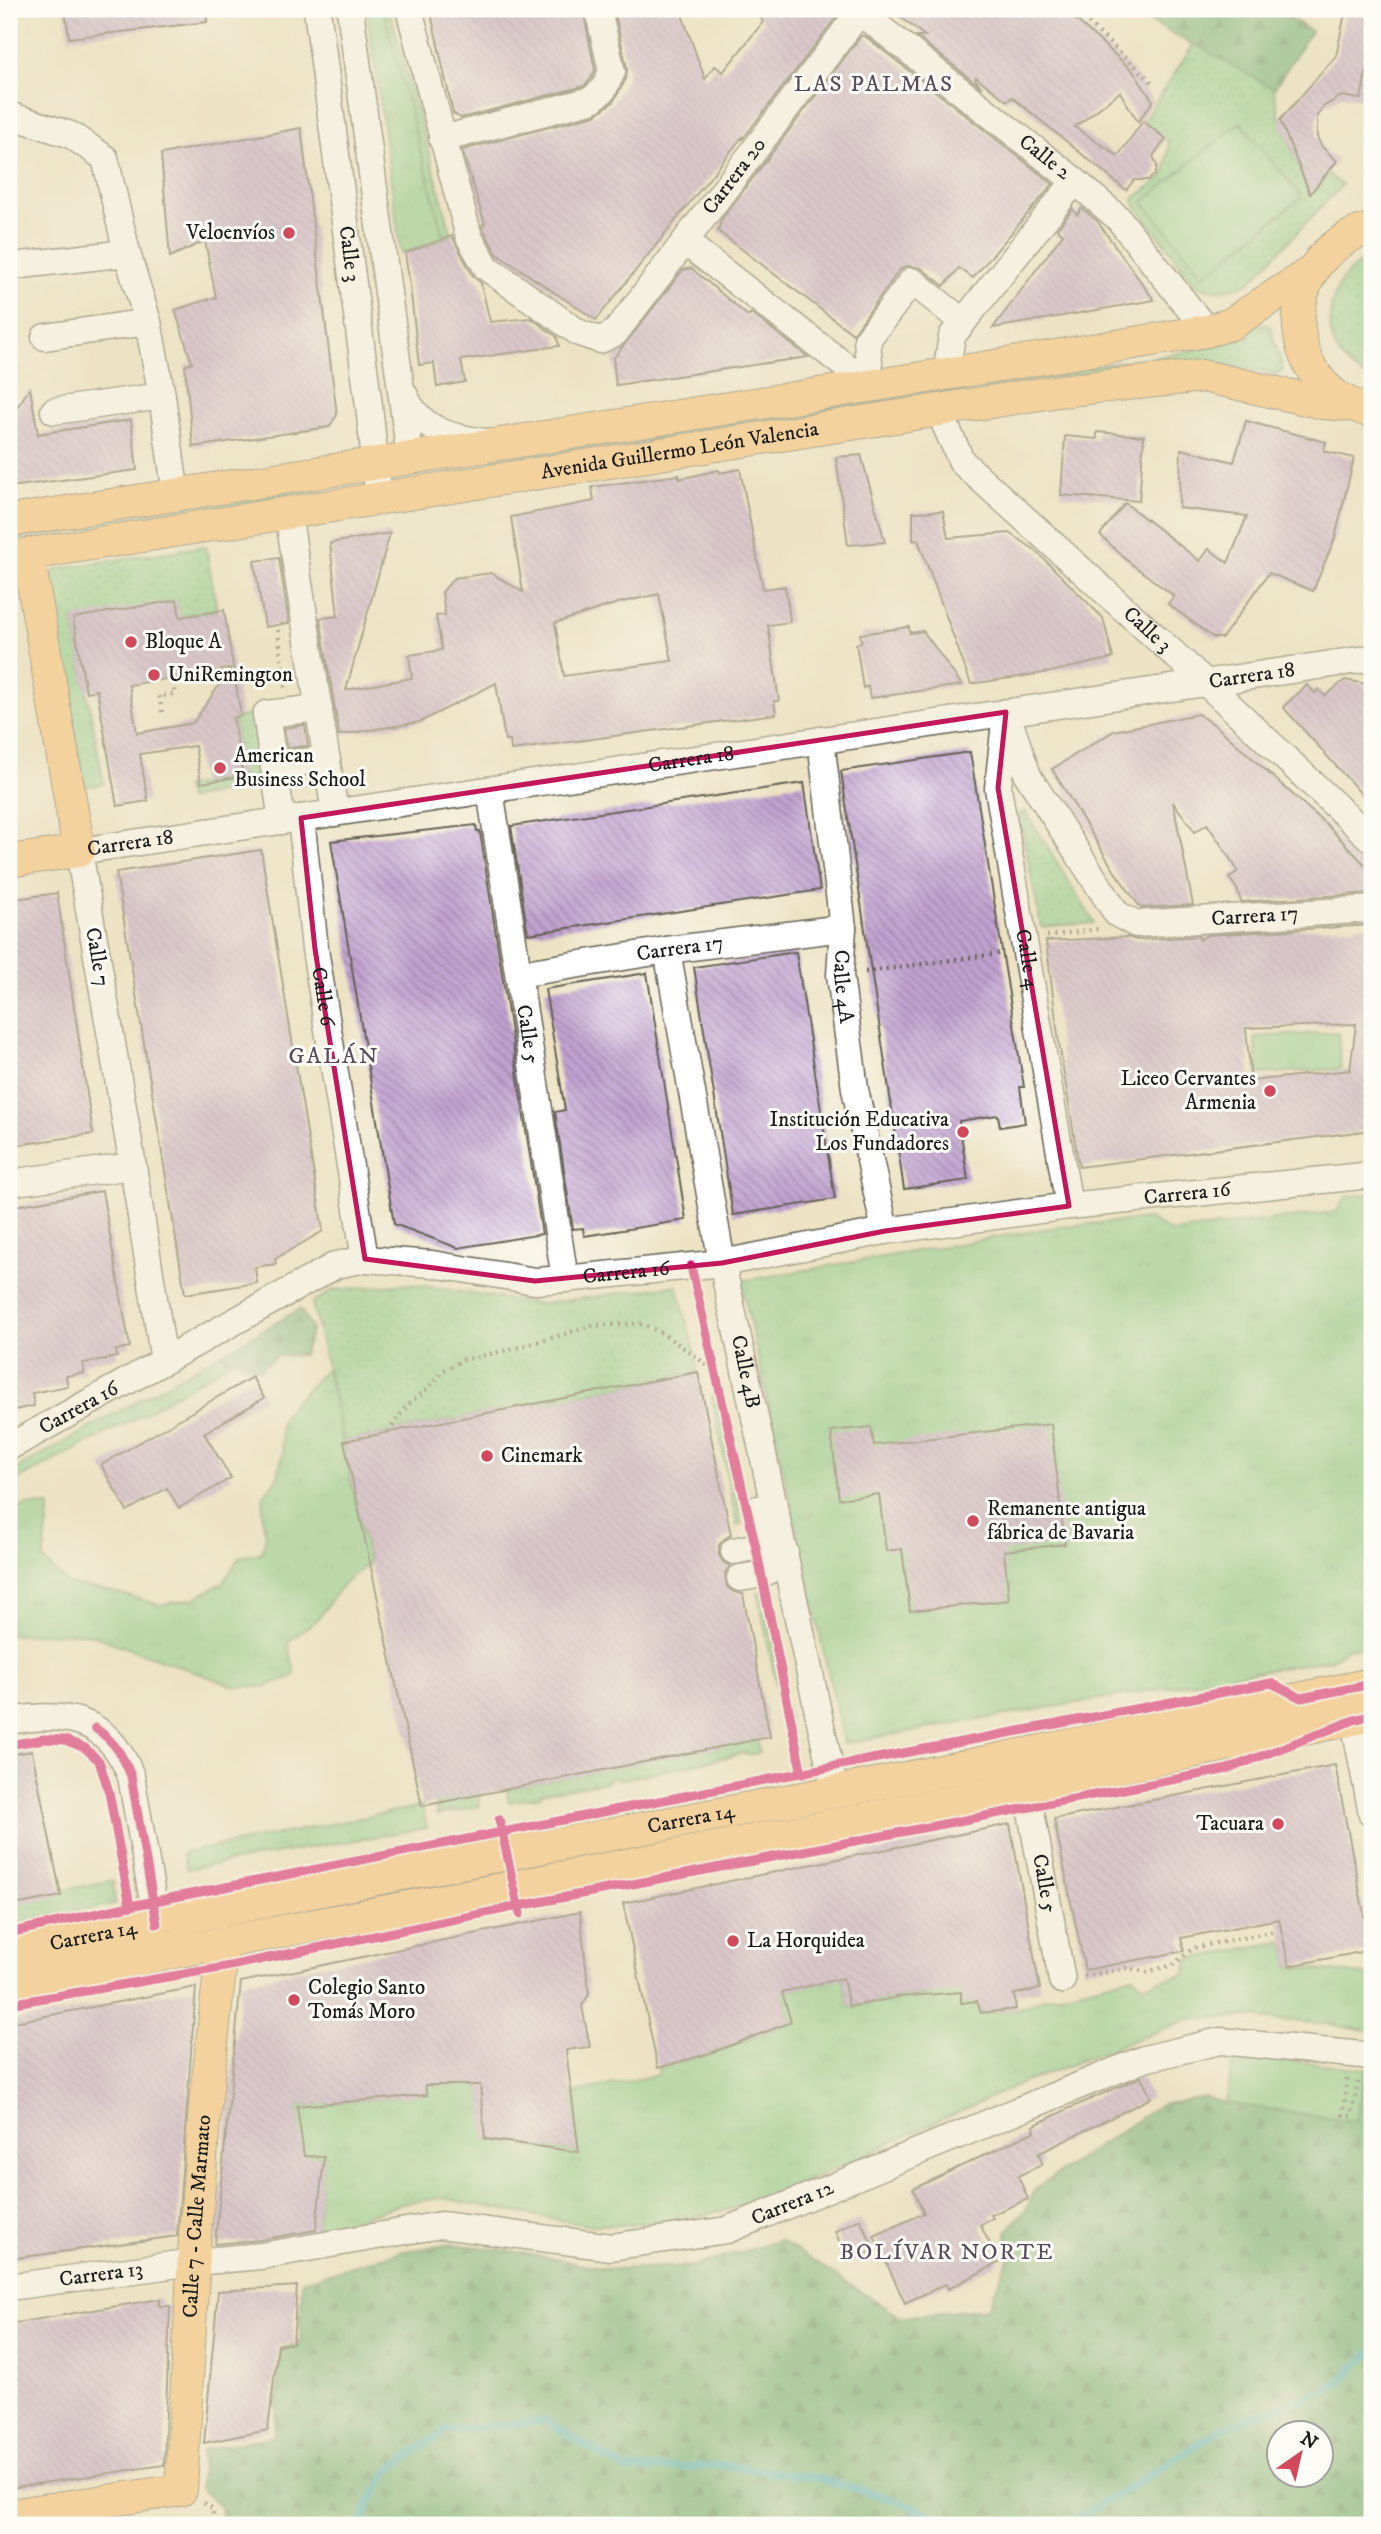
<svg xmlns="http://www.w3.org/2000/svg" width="1381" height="2534" font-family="'IM FELL DW Pica',serif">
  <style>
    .grass { fill: url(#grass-tufts); stroke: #4e7352; stroke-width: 2 }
    .forest { fill: url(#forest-firs); stroke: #426548; stroke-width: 2; fill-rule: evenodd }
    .park { fill: url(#park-dots); stroke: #4e7352; stroke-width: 2 }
    .pitch { fill: #81ca87; stroke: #4e7352; stroke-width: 2 }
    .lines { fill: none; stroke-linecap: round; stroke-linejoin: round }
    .stream { stroke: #3cadb6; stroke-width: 8 }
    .building { fill: url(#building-back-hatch); fill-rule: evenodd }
    .minor-casing { stroke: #656257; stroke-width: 29 }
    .major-casing { stroke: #656257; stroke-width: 34 }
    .path { stroke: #656257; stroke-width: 4.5; stroke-dasharray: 2 5; stroke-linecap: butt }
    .minor { stroke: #fff; stroke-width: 26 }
    .major { stroke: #fbbd6e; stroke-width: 32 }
    .cycleway-casing { stroke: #fdfcf7; stroke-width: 13 }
    .cycleway { stroke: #d6006c; stroke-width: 9 }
    .marked { fill: none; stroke: #c2185b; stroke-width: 5; stroke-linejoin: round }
    .poi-dot { fill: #d1495b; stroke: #fdfcf7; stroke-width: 2.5 }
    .labels { text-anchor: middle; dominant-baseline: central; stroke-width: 6; stroke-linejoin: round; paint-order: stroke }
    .street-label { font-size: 21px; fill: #1c1c1c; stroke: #fdfcf7 }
    .poi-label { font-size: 21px; fill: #1c1c1c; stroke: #fdfcf7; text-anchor: start }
    .neighbourhood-label { font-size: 23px; letter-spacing: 2px; fill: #564b5b; stroke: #fdfcf7 }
  </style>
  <defs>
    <pattern id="grass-tufts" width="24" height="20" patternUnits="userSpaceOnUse" patternTransform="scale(1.75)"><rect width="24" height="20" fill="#81ca87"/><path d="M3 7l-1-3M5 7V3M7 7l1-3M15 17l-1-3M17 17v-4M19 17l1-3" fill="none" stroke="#6fad74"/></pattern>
    <pattern id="forest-firs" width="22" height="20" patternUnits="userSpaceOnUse" patternTransform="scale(1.75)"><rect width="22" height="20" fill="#68ae74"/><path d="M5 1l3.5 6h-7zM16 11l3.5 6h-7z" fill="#558d5e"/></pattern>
    <pattern id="park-dots" width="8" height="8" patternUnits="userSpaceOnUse" patternTransform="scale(1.75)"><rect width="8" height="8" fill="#81ca87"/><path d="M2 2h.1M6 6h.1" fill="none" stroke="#6fad74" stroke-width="1.8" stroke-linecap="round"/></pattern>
    <pattern id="building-back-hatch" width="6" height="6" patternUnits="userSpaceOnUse" patternTransform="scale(1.75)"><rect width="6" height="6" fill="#c1a2d0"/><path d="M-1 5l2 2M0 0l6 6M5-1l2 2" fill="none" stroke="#9c83a8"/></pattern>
  </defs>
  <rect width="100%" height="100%" fill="#fdfcf7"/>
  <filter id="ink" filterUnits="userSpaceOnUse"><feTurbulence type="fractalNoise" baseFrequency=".0143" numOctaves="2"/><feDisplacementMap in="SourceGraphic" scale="14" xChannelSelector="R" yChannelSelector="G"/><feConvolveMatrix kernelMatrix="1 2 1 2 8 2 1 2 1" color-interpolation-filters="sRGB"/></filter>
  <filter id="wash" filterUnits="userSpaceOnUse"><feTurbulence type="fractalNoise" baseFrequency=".00686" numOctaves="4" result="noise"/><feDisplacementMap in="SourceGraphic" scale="28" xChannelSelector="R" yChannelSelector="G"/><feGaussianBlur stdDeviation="1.57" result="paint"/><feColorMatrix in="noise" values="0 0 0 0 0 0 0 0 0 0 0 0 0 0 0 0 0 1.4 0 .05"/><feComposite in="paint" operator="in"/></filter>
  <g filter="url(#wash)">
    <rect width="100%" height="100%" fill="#ede3c4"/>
    <!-- grass -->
    <g class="grass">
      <polygon points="367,9 383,9 444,239 401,254"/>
      <polygon points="1372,1193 1372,1645 1347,1649 1332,1659 844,1743 741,1281 1062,1226 1149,1219 1170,1232 1336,1212 1347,1196"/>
      <polygon points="222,1353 225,1358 234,1360 142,1415 9,1484 9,1473"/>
      <polygon points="327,1368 369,1564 352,1576 336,1593 318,1619 288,1642 295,1673 292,1677 263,1687 234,1686 86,1633 9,1635 9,1511 29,1505 50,1506 43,1560 68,1584 114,1592 160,1605 195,1598 224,1582 239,1557 261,1553 266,1536 262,1517 264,1495 277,1478 283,1453 280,1426 286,1411"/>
      <polygon points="422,1806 427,1828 187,1869 183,1853"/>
      <polygon points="1284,1941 1289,1966 1372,1976 1372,2032 1334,2025 1250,2017 1189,2019 1020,2084 788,2190 730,2209 684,2219 627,2225 585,2225 441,2198 403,2203 316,2233 323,2158 300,2156 297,2106 427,2094 425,2085 480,2085 486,2139 578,2152 571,2093 658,2075 658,2068 724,2049 791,2022 782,1992 843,1978 849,2007 898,1997 930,1995 961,1981 961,2003 977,2001 981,2013 1016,2009 1042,1999 1133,1976 1143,1985 1186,1974 1188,1959"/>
    </g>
    <!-- forest -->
    <g class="forest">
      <polygon points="1139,9 1276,9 1311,31 1274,89 1140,16"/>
      <polygon points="300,1309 312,1329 303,1355 276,1356 260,1369 225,1358 222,1353"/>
      <path d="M1366,2069L1372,2071V2525H222L221,2507L200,2488L202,2450L274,2436L281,2348L300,2344L302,2281L403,2251L453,2244L511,2251L611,2269L696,2266L780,2240L900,2317L988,2308L1008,2260L1007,2231L1026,2209L1036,2188L1160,2105L1204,2097L1226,2103L1355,2121ZM1280,2432H1322V2474H1280Z"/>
    </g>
    <!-- park -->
    <g class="park">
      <polygon points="383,9 389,9 452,236 444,239"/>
      <path d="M1194,44L1274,89L1280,120L1310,193L1327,173L1342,185L1249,283C1230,290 1214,295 1195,284L1132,200L1165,175L1169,142L1143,121Z"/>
      <path d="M1372,258V381C1358,373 1344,364 1336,349C1321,317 1335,268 1372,258Z"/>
      <path d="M1266,324L1271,327C1273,343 1281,356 1283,371L1275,374C1233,366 1193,360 1149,363L492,466L491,459L1174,354L1227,342L1256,325Z"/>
      <polygon points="321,486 322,492 9,541 9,534"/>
      <polygon points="206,546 217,611 180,617 73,618 104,784 84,787 48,579 56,569"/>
      <polygon points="250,715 263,785 188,799 185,787 243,776 233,718"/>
      <polygon points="1025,811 1094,922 1094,923 1041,927 1019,814"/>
      <polygon points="410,1284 541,1304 677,1285 696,1356 698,1372 344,1441 312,1303 333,1290"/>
      <polygon points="717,1396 742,1525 737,1526 712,1397"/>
      <polygon points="763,1591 788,1720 783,1721 758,1592"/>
      <polygon points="757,1739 760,1753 746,1755 745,1753 619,1780 618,1777 606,1780 607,1782 541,1793 541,1796 509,1802 507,1789"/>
      <polygon points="478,1794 480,1806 437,1815 435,1803"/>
      <polygon points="113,1880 115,1904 14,1923 10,1905 60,1891"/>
    </g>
    <!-- pitch -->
    <g class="pitch">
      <polygon points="1240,122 1302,197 1204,276 1143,202"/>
      <polygon points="1338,1032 1341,1069 1258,1074 1255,1037"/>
      <polygon points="1234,2054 1366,2069 1356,2121 1226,2103"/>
    </g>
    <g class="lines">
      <!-- stream -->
      <g class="stream">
        <polyline points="364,2525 366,2509 389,2470 446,2430 545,2421 627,2470 723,2465 818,2478 882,2496 961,2525"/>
        <polyline points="1066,2525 1145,2478 1223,2428 1332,2388 1372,2352"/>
      </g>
    </g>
    <g id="blocks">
      <!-- building -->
      <g class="building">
        <polygon points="65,9 206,9 207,22 69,38"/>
        <polygon points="430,9 583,9 595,70 590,80 584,86 461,118 453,113"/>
        <polygon points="614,9 680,9 705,79 715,66 723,72 763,22 755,9 841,9 841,11 742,140 743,136 596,320 497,254 484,231 482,225 485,224 462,150 595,115 613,102 626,79 627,69"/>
        <polygon points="890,9 1064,9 1132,70 1153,101 1138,122 1120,92 1075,127 1118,156 1143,121 1166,139 1153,156 1157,166 1155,175 1148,180 1134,180 1126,190 1012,97 1007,101 976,77 975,79 982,88 916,36 925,36"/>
        <polygon points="1346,9 1372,9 1372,42 1361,99 1341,96 1323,107 1317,116 1317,137 1322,147 1337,161 1310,194 1280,120 1336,56"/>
        <polygon points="861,36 865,36 1053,184 973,278 959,268 944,286 921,268 906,266 899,271 853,334 718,231 721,220"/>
        <polygon points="301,128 337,415 329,427 193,447 185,366 192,363 175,310 216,297 205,241 170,257 161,154"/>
        <polygon points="1082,208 1097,221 1154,300 993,328 1063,234 1057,229 1073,209 1077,215"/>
        <polygon points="452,236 473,276 481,283 490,322 531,318 557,337 559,346 461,360 465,382 437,387 434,363 419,365 410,285 405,253"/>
        <polygon points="691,268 748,316 751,313 808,357 616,385 613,359 683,270"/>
        <polygon points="30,388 38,434 131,420 137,470 9,487 9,419"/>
        <polygon points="1246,421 1326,442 1324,451 1354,458 1335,538 1313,591 1269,573 1222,638 1214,638 1168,604 1174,596 1129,562 1100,535 1125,503 1200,561 1209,549 1228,563 1247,516 1179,508 1181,449 1234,462"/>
        <polygon points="1097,432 1144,436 1139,501 1061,495 1065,436 1097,439"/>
        <polygon points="861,455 885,542 848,545 836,457"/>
        <path d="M740,469L763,589L785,586L789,612L790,622L768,625L779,701H774L776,714L511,750L510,740H505L496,683L420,722L339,735L320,618L338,616L330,543L390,533L346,690L412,678L409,655L442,650L436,616L445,615L442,592L454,578L491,573L523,592L511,517L594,501L592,487L679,475V479L719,470L720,473ZM659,594L672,661L564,676L555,623L618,603Z"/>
        <polygon points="943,511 948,538 1010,533 1035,550 1103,618 1113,658 1050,672 971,684 918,540 913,540 913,512"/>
        <polygon points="279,558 289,623 265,627 254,561"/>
        <path d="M177,600L180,617L224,610L241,716L233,718L243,776L201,783L195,746L140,754L148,801L117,806L97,690L86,692L73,618ZM231,668L193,723L137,733L129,685Z"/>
        <polygon points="909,627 910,633 923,631 962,685 870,698 868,686 863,688 859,662 856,644 862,642 860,634"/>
        <polygon points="1345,680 1372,685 1372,806 1283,707 1307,685 1315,693 1318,689 1325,696"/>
        <polygon points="1198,714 1215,725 1328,826 1372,872 1372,893 1241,902 1237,889 1229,878 1238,871 1224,849 1207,824 1195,832 1173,802 1193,905 1141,908 1115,872 1052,769 1114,731"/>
        <polygon points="305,725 308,746 287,748 284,728"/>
        <polygon points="970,752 1024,1087 1020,1087 1025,1123 1000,1127 998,1115 959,1121 968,1180 904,1189 841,771"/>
        <polygon points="804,783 820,890 528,934 511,826"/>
        <polygon points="476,825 477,831 480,831 542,1234 458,1248 394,1224 331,841"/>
        <polygon points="261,850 323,1231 275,1259 276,1264 255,1267 257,1283 185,1294 116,872"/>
        <polygon points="57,893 93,1134 9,1146 9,900"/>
        <path d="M1372,925V1130L1079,1167L1059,1043L1046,941L1127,937L1137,940L1199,936L1200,940L1207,935ZM1356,1024L1350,1070L1251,1081L1246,1028Z"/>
        <polygon points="796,952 835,1199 733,1215 694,967"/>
        <polygon points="647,973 686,1220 584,1236 583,1228 573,1229 555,1112 565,1110 545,989"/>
        <polygon points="102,1191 130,1347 116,1350 117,1357 83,1363 84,1373 66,1376 68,1386 32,1393 34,1406 9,1411 9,1207"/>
        <polygon points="698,1372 731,1535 724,1539 719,1545 719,1555 723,1562 730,1566 725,1573 727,1587 734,1592 743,1594 770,1737 422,1806 344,1441"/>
        <polygon points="252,1377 264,1398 204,1433 231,1478 179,1508 167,1488 127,1511 101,1465"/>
        <polygon points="1051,1424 1065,1544 1004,1551 1009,1600 910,1611 902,1549 886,1551 879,1494 839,1499 831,1431 871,1427 874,1445"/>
        <polygon points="32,1751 61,1896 9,1906 9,1755"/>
        <polygon points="1335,1765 1371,1950 1289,1966 1279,1919 1181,1938 1184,1951 1085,1970 1054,1819"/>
        <polygon points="1010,1824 1040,1989 1014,1994 1016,2009 981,2013 977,2001 961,2003 961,1992 898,1997 849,2007 843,1978 782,1992 791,2022 711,2053 658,2068 623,1903"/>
        <polygon points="580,1912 589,1994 582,2006 590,2047 566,2050 579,2152 485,2139 480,2085 425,2085 427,2095 297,2106 304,2156 324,2157 316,2230 260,2240 215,2244 241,1982"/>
        <polygon points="196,1987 177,2236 9,2259 9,2023"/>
        <polygon points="1141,2077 1151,2098 1038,2154 1043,2164 1018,2176 1028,2199 991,2215 993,2218 980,2225 1000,2262 948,2289 946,2284 905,2303 874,2236 924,2213 913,2189 1035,2131 1033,2126 1070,2108"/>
        <polygon points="860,2219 875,2250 848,2262 835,2231"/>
        <polygon points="297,2286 293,2343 278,2345 268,2430 204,2443 218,2291"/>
        <polygon points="160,2299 160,2306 170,2306 164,2465 9,2488 9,2324"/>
      </g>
    </g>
  </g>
  <g filter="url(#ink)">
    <use href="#blocks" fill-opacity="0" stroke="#656257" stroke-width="2"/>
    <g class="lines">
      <defs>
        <g id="minor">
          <path id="s1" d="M317,9L369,406L379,498"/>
          <polyline points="350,9 410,457"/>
          <path id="s2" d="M409,9L469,237L487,268L579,333L600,340L615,333L862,9"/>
          <path id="s3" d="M856,9L1075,181L1118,218L1207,331"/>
          <polyline points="9,115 71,135 105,158 127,253 148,322 162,396 176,495"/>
          <polyline points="442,139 591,100 603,90 612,72 598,9"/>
          <polyline points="685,242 871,386"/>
          <polyline points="13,266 127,253"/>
          <polyline points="45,337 148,322"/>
          <polyline points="946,374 952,336 1075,181"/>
          <polyline points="871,386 867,340 912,281 963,322"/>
          <path d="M404,394C419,430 451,438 486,442"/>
          <path id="s4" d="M938,409L962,462L1205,682L1372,840"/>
          <polyline points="54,411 162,396"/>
          <polyline points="288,513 335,813"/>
          <path id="s5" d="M1006,712L998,788L1069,1206"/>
          <path id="s6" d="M1009,720L1028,776L1117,914L1136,924L1372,909"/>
          <path id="s7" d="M821,740L843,928L840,975L855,1089L885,1231"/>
          <polyline points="274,766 327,759"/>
          <path id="s8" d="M490,790L565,1279"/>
          <path id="s9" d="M301,818L315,949L365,1259"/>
          <polyline points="282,821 266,714 319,708"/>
          <path id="s10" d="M667,950L722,1263L835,1791"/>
          <path id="s11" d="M519,974L667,950L843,928"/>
          <polyline points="9,1183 133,1166"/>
          <path id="s12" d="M164,1361L133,1166L79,851L1372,658"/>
          <path id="s13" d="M9,1447L336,1265L365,1259L432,1264L535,1281L565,1279L722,1263L885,1231L1069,1206L1372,1175"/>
          <polyline points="734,1551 763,1545 765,1538 758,1509"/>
          <path d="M740,1578C765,1574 771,1574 785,1552"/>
          <polyline points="1354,1720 1372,1814"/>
          <path d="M9,1721C66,1711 108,1717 131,1776L157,1924"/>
          <path id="s14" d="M1026,1785L1062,1980"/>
          <path id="s15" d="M9,2287L194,2262L261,2256L441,2225L611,2247L727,2230L1144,2059L1220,2041L1372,2056"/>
        </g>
        <g id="major">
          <path d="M1372,229C1353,232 1335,244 1322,258C1289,297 1291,355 1329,390C1342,402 1357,407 1372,412"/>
          <polyline points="9,521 946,374 1207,331 1231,324 1311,272"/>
          <path id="s16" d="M9,557L1059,391L1203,376L1323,403L1350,405"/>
          <polyline points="9,861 79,851 28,554"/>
          <path id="s17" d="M9,1953L386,1877L892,1781L1372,1684"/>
          <polyline points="9,1984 900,1812 1372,1715"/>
          <path id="s18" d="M9,2515L181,2490L195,2235L205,2107L223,1942"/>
        </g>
      </defs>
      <!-- minor casing -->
      <use href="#minor" class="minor-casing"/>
      <!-- major casing -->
      <use href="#major" class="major-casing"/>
      <!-- path -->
      <g class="path">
        <polyline points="1073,9 1153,83"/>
        <polyline points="278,630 285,688"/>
        <polyline points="162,712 159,696 175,694 172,678"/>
        <polyline points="1047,936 1098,929"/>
        <polyline points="865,972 1002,953"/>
        <polyline points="388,1432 406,1407 430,1386 443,1371 463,1360 509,1350 595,1325 642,1324 658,1331 696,1356 717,1376"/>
        <polyline points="1084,1976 1128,1968 1147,1972 1173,1965 1193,1948 1275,1931"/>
        <polyline points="1347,2079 1343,2115 1351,2116 1359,2078"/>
        <polyline points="204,2503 213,2509 213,2525"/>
      </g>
      <!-- minor -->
      <use href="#minor" class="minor"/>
      <!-- major -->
      <use href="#major" class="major"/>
      <defs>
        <g id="cycleway">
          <polyline points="691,1266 756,1548 802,1774"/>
          <path d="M95,1728C114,1741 122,1754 131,1776L157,1924"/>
          <polyline points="9,1745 44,1739 65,1740 85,1748 99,1761 109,1792 130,1906 830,1767 1271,1683 1301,1698 1372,1684"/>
          <polyline points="499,1819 520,1914"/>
          <polyline points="9,1933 130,1906"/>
          <polyline points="9,2004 220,1968 519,1906 1228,1769 1354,1720 1372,1715"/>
        </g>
      </defs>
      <!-- cycleway casing -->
      <use href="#cycleway" class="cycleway-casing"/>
      <!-- cycleway -->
      <use href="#cycleway" class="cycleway"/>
    </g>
  </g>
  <!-- marked area -->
  <path d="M0 0H1381V2534H0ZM1006,712L998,788L1069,1206L885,1231L722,1263L535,1281L365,1259L315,949L301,818Z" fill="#ede3c4" fill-opacity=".55" fill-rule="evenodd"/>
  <path class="marked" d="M1006,712L998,788L1069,1206L885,1231L722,1263L535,1281L365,1259L315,949L301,818Z"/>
  <!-- markers -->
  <g class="poi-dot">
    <circle cx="289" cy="233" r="7"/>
    <circle cx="131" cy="642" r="7"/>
    <circle cx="154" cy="675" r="7"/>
    <circle cx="220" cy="768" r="7"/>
    <circle cx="1270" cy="1091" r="7"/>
    <circle cx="963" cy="1132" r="7"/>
    <circle cx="487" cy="1456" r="7"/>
    <circle cx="973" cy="1521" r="7"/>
    <circle cx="1278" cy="1824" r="7"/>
    <circle cx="733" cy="1941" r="7"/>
    <circle cx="294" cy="2000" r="7"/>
  </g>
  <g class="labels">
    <!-- street labels -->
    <g class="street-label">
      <text stroke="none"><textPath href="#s3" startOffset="240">Calle 2</textPath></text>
      <text stroke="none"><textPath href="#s2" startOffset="620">Carrera 20</textPath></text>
      <text stroke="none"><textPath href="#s1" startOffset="247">Calle 3</textPath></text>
      <text stroke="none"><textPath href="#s16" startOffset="679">Avenida Guillermo León Valencia</textPath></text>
      <text stroke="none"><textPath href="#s4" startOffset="308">Calle 3</textPath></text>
      <text stroke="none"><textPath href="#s12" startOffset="1703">Carrera 18</textPath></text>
      <text stroke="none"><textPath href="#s12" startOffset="1136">Carrera 18</textPath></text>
      <text stroke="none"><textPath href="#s12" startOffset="569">Carrera 18</textPath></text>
      <text stroke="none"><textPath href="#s6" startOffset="364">Carrera 17</textPath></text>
      <text stroke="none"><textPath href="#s11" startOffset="163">Carrera 17</textPath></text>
      <text transform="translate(97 957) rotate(80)">Calle 7</text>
      <text stroke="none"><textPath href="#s5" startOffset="250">Calle 4</textPath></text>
      <text stroke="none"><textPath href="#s7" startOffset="248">Calle 4A</textPath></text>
      <text stroke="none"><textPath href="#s9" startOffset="180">Calle 6</textPath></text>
      <text stroke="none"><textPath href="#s8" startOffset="247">Calle 5</textPath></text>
      <text stroke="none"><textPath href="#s13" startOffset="1234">Carrera 16</textPath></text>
      <text stroke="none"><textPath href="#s13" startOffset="667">Carrera 16</textPath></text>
      <text stroke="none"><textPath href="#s10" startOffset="429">Calle 4B</textPath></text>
      <text stroke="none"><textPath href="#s13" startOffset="80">Carrera 16</textPath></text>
      <text stroke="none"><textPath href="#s17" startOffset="695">Carrera 14</textPath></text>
      <text stroke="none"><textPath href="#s14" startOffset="100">Calle 5</textPath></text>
      <text stroke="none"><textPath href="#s17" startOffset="86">Carrera 14</textPath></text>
      <text stroke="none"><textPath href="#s15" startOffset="796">Carrera 12</textPath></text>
      <text stroke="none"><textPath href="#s18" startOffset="448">Calle 7 - Calle Marmato</textPath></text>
      <text stroke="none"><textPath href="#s15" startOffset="93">Carrera 13</textPath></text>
    </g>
    <!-- poi labels -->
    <g class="poi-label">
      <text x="275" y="233" text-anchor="end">Veloenvíos</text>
      <text x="145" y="642">Bloque A</text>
      <text x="168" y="675">UniRemington</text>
      <text x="234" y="756">American<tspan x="234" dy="24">Business School</tspan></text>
      <text x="1256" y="1079" text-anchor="end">Liceo Cervantes<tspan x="1256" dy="24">Armenia</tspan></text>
      <text x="949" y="1120" text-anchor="end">Institución Educativa<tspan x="949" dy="24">Los Fundadores</tspan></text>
      <text x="501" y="1456">Cinemark</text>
      <text x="987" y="1509">Remanente antigua<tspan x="987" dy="24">fábrica de Bavaria</tspan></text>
      <text x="1264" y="1824" text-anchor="end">Tacuara</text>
      <text x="747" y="1941">La Horquidea</text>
      <text x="308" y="1988">Colegio Santo<tspan x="308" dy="24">Tomás Moro</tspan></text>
    </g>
    <!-- neighbourhood labels -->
    <g class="neighbourhood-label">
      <text x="874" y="84">LAS PALMAS</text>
      <text x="334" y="1056">GALÁN</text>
      <text x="947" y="2252">BOLÍVAR NORTE</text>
    </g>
  </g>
  <!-- margin -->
  <rect width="1381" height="2534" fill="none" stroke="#fdfcf7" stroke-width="35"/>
  <!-- north arrow -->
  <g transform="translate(1300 2454) rotate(34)"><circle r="33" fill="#fdfcf7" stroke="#a3a29f" stroke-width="2"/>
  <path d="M0-5L12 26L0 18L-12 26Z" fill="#d1495b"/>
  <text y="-10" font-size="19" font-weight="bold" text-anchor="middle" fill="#1c1c1c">N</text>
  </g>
</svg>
